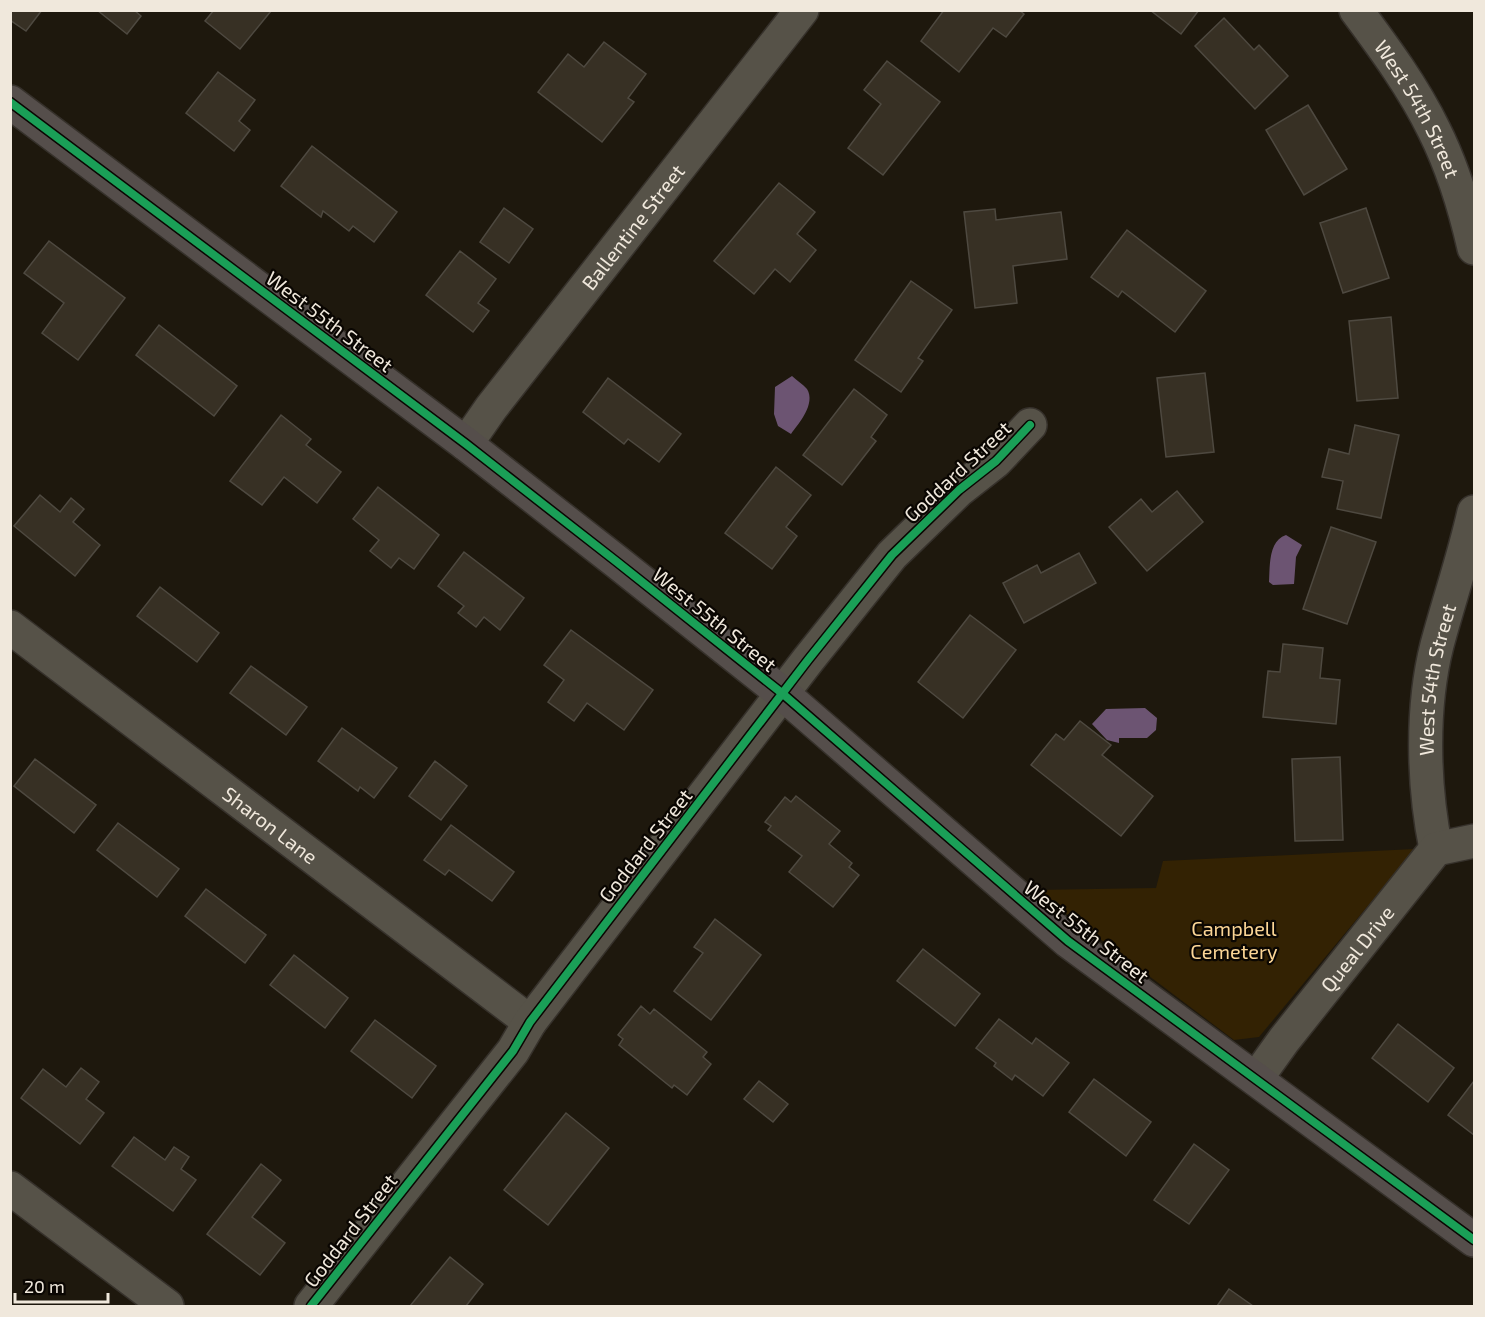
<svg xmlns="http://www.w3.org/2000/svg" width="1485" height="1317" font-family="'Exo 2',sans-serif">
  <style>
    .green { fill: #332203 }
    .water { fill: #6c5472 }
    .building { fill: #373024; stroke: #4e4940; stroke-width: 1.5 }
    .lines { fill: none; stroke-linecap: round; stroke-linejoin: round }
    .street-casing { stroke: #36312b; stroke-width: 36 }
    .secondary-casing { stroke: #36312b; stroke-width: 36 }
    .street { stroke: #565248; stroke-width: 33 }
    .secondary { stroke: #554e4b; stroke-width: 33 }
    .cycleway-casing { stroke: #0a0602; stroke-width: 11 }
    .cycleway { stroke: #1a9f57; stroke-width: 8 }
    .labels { text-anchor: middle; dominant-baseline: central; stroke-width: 4.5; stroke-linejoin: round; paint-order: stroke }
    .street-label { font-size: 20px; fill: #f0e8dc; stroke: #0a0602 }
    .park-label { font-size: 20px; fill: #fcd696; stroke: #0a0602 }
  </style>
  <rect width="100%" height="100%" fill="#1e180d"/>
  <!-- green -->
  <polygon class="green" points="1415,849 1259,1037 1234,1040 1035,890 1156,888 1163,861"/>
  <!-- water -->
  <g class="water">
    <path d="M792,376C796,380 803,384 807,389C816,404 799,423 791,434L778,426L774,414L775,387Z"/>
    <path d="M1286,535L1302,545L1296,557L1294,584L1273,585L1269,582C1270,567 1268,541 1286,535Z"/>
    <polygon points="1145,708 1157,718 1156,730 1147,738 1119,738 1119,743 1107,740 1092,724 1106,709"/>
  </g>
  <!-- building -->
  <g class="building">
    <polygon points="10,10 42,10 26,31 10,20"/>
    <polygon points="97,10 134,10 141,16 127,34"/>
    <polygon points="214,10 270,10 271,11 240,49 205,21"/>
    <polygon points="944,10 1019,10 1024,14 1006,37 993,28 959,72 921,41"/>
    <polygon points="1150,10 1199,10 1181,34"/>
    <polygon points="1224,18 1254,50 1259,45 1288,76 1255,109 1195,46"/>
    <polygon points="604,42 646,74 628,98 634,102 602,142 538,92 568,54 584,67"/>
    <polygon points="887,61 940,102 883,175 848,148 881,104 864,90"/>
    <polygon points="218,72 255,100 239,121 250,130 234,151 186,113"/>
    <polygon points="1308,105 1347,169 1304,195 1266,130"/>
    <polygon points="312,146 397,212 374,242 353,226 349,231 323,211 321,217 281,186"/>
    <polygon points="779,183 815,212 797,234 816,250 790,282 775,269 754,294 714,261"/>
    <polygon points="504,208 533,229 509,263 480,242"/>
    <polygon points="1366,208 1389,278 1343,293 1320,223"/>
    <polygon points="995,209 996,220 1061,212 1067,259 1013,266 1017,303 975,308 964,212"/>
    <polygon points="1127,230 1206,291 1175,332 1122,291 1118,297 1091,277"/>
    <polygon points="49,241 125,298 78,360 42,333 64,303 24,273"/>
    <polygon points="460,251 496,279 478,303 489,311 473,332 426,295"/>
    <polygon points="911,281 952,310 918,358 923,361 901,392 855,360"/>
    <polygon points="1391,317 1398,398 1357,401 1349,321"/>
    <polygon points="159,325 237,386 214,416 136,355"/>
    <polygon points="1205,373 1214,452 1166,457 1157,378"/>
    <polygon points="608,378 681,434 659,462 628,439 624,444 583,412"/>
    <polygon points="854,389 887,415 871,437 876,441 842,485 803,455"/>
    <polygon points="281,415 311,439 306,445 341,472 317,503 284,477 262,505 230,481"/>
    <polygon points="1355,425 1399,435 1381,518 1337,509 1343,481 1322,477 1329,449 1349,454"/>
    <polygon points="776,467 811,495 786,527 797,536 772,569 725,533"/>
    <polygon points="378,487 439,535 414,569 399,558 391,568 370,551 379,540 353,519"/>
    <polygon points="1177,491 1203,522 1147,571 1109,527 1141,499 1152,512"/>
    <polygon points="40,495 60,512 71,498 84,509 73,522 100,545 75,576 14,526"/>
    <polygon points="1331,527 1376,542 1347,624 1303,609"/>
    <polygon points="464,552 524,598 500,630 484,617 476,627 458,613 464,606 438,586"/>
    <polygon points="1079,553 1096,583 1024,623 1003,583 1037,565 1041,573"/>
    <polygon points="160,587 219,633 197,662 137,616"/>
    <polygon points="970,615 1016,650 963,718 918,682"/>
    <polygon points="571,630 653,690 624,730 587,703 574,721 548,702 564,680 544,665"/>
    <polygon points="1283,644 1323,648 1320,678 1340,680 1336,724 1263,717 1268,671 1280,672"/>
    <polygon points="251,666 307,707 286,735 230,693"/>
    <polygon points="1080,721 1111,745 1102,755 1153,796 1121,836 1031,765 1056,734 1064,740"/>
    <polygon points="342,728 397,768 374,798 360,787 358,791 318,761"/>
    <polygon points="1340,757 1343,840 1295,841 1292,759"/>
    <polygon points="35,759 96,805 74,833 14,786"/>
    <polygon points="435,761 467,786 441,820 409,796"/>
    <polygon points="796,796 840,831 829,844 852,863 849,867 859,875 833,907 789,872 802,856 768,830 771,826 765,822 785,797 791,802"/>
    <polygon points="118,823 179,869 157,897 97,850"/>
    <polygon points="451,825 514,872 492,901 449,870 445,875 424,860"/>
    <polygon points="206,889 266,935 245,963 185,916"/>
    <polygon points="715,919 761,955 711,1020 674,991 703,953 694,947"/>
    <polygon points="923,949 980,994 955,1026 897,981"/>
    <polygon points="294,955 348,998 325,1028 270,985"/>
    <polygon points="641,1006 650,1014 654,1009 707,1052 703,1057 711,1064 687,1095 674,1085 672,1088 619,1045 623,1039 618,1035"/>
    <polygon points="999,1019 1032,1044 1036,1038 1069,1063 1043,1096 1015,1075 1012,1080 994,1066 996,1063 976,1048"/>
    <polygon points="375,1020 436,1066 412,1098 351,1051"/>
    <polygon points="1398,1024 1454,1068 1428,1102 1372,1058"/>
    <polygon points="81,1068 99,1082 86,1099 104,1113 80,1144 21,1098 43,1069 66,1087"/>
    <polygon points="1094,1079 1151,1122 1126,1156 1069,1112"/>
    <polygon points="759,1081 788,1104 773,1122 744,1099"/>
    <polygon points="1474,1081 1474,1135 1448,1115"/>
    <polygon points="566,1113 609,1148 548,1225 504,1190"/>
    <polygon points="134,1137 165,1160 174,1147 189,1157 181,1169 196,1180 173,1211 112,1166"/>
    <polygon points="1194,1144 1229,1170 1189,1224 1154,1200"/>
    <polygon points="261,1164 281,1180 252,1217 285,1243 260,1275 207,1234"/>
    <polygon points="450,1257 483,1284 466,1306 410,1306"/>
    <polygon points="1229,1289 1253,1306 1217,1306"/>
  </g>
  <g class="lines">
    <defs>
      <g id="street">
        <path id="s1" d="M1356,10C1385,49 1413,87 1434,130C1453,168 1465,208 1474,248"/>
        <path id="s2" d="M466,444L491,408L802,10"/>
        <path id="s3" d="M10,627L530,1022"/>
        <path id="s4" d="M1436,849C1423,785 1421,708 1437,645C1449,600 1464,557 1474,512"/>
        <path id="s5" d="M1256,1079L1284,1040L1436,849L1474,841"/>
        <polyline points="10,1188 167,1306"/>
        <polyline points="311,1306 513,1051 530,1022 808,660 892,555 959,490 996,461 1030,425"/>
      </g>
      <polyline id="secondary" points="10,102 466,444 617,562 783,694 1068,941 1474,1240"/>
    </defs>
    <!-- street casing -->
    <use href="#street" class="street-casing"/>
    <!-- secondary casing -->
    <use href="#secondary" class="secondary-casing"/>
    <!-- street -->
    <use href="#street" class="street"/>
    <!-- secondary -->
    <use href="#secondary" class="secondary"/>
    <defs>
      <g id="cycleway">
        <polyline points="10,102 466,444 617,562 783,694 1068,941 1474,1240"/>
        <polyline points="311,1306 513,1051 530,1022 808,660 892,555 959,490 996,461 1030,425"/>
      </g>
    </defs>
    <!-- cycleway casing -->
    <use href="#cycleway" class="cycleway-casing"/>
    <!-- cycleway -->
    <use href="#cycleway" class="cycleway"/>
  </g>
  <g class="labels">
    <!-- street labels -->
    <g class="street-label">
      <text stroke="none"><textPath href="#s1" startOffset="117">West 54th Street</textPath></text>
      <text stroke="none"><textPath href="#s2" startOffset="274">Ballentine Street</textPath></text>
      <text transform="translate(330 321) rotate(37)">West 55th Street</text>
      <text transform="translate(957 471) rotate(-43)">Goddard Street</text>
      <text transform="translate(715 619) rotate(39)">West 55th Street</text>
      <text stroke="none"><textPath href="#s4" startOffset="171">West 54th Street</textPath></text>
      <text stroke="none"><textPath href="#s3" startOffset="327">Sharon Lane</textPath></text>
      <text transform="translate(645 845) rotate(-52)">Goddard Street</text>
      <text transform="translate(1087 931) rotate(38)">West 55th Street</text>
      <text stroke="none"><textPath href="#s5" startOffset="165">Queal Drive</textPath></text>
      <text transform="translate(350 1230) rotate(-52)">Goddard Street</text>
    </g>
    <!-- park labels -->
    <g class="park-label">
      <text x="1234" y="928">Campbell<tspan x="1234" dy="23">Cemetery</tspan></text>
    </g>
  </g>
  <!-- border -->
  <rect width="1485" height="1317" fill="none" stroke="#f0e8dc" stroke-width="24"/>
  <!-- scale -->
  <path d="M15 1293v9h93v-9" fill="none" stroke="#f0e8dc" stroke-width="3"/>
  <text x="24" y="1293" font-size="18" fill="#f0e8dc" stroke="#0a0602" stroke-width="4.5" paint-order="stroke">20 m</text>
</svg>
